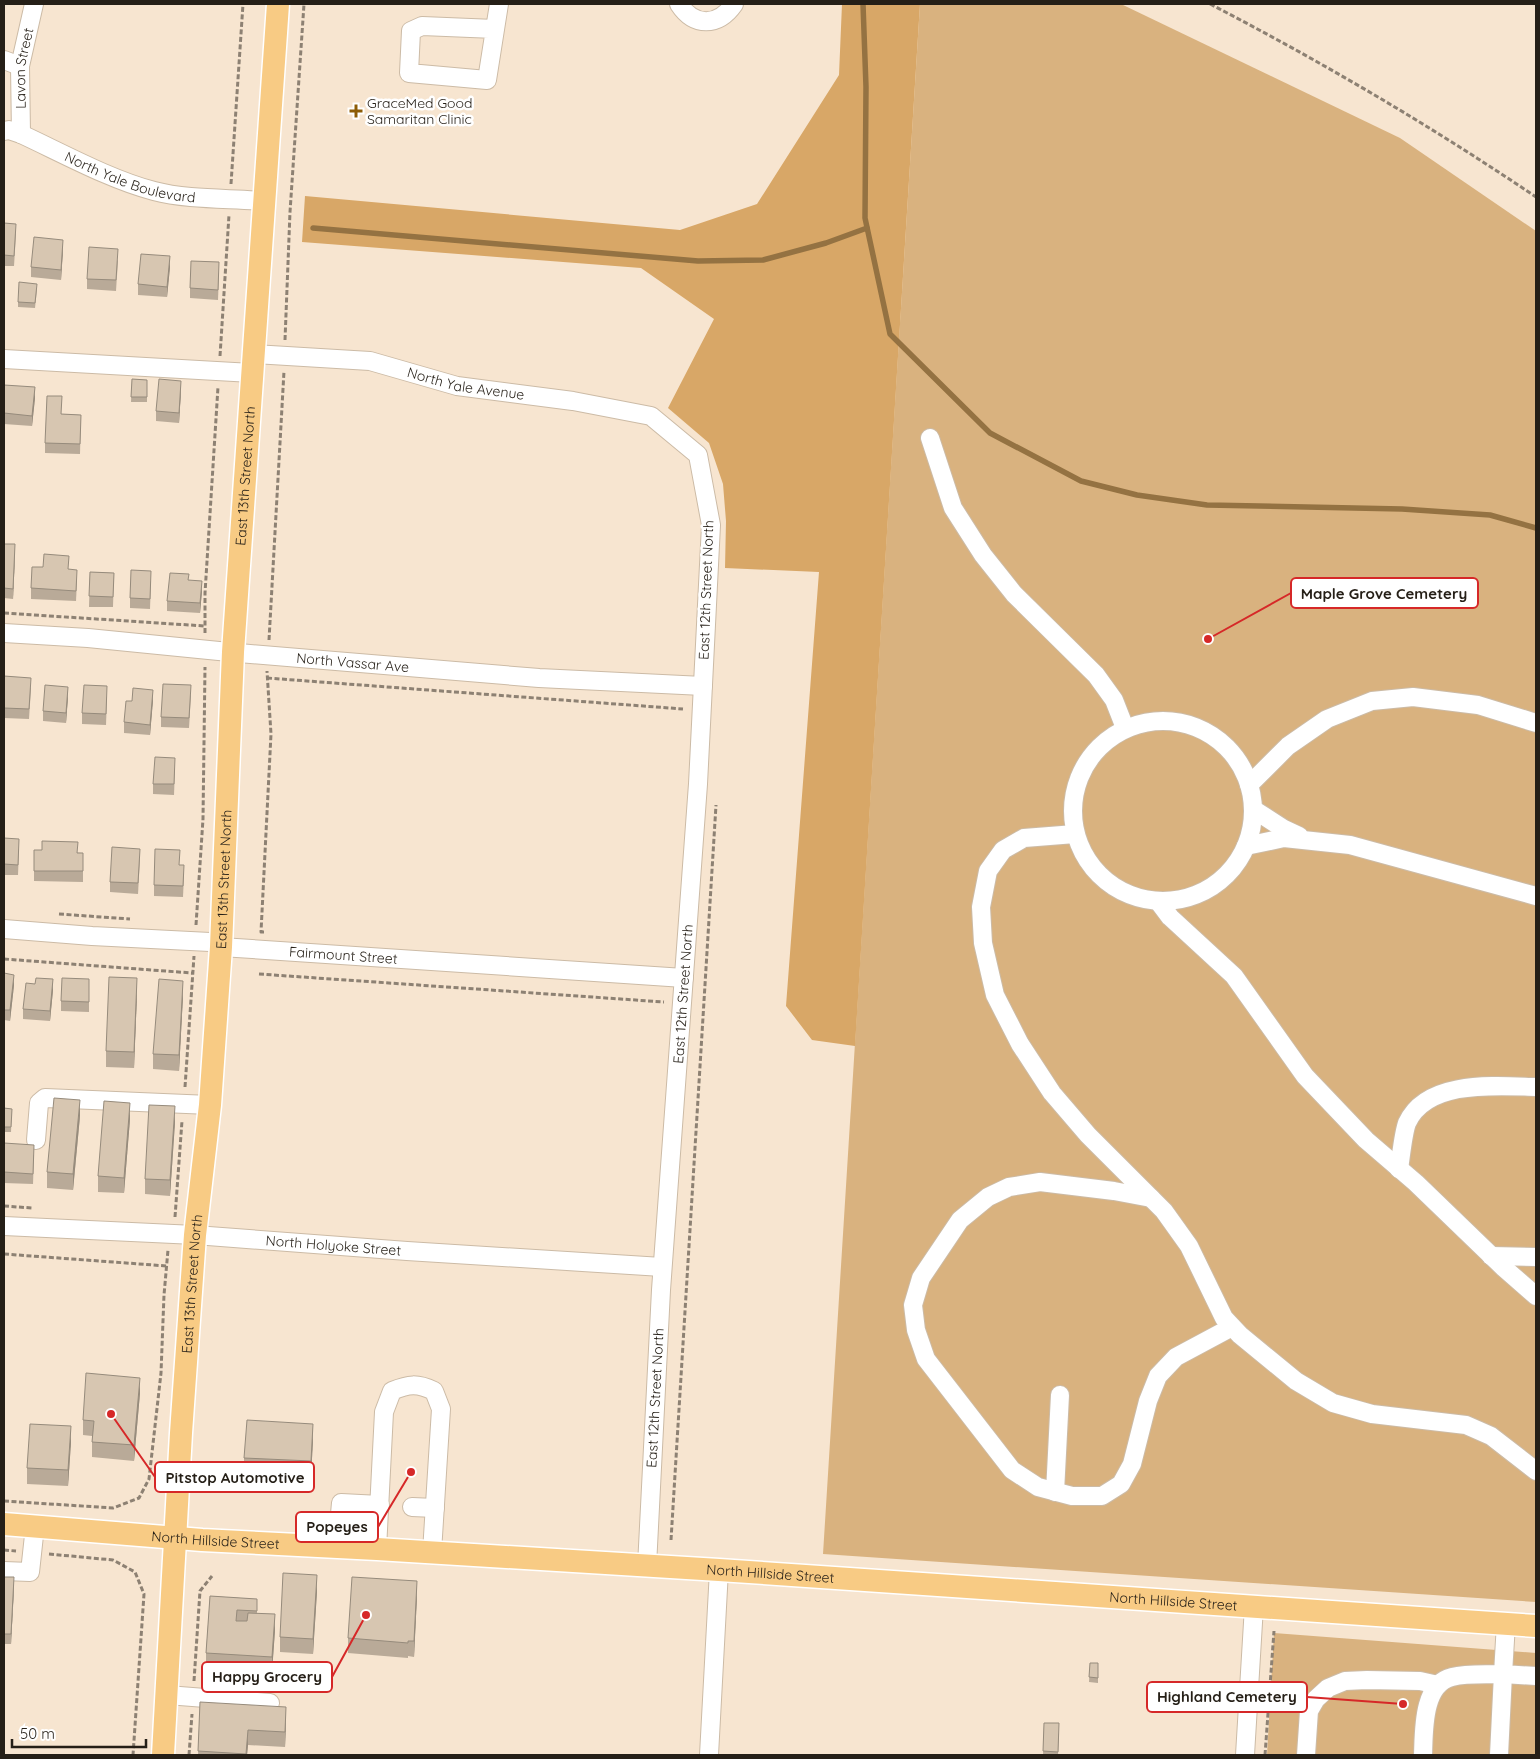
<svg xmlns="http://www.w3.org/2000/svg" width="1540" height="1759" font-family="Quicksand,sans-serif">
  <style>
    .green { fill: #d9b27f }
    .forest { fill: #d8a767 }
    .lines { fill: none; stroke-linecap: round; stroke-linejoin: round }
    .stream { stroke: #947242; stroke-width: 5.5 }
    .minor-casing { stroke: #ccbba6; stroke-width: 20 }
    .major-casing { stroke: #fff; stroke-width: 25 }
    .path { stroke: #8d8173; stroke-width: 3; stroke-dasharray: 5 2.5; stroke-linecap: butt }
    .minor { stroke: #fff; stroke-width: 18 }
    .major { stroke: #f8cb84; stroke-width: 22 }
    .wall { fill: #b9aa98 }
    .shaded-wall { fill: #968b7c }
    .building { fill: #d7c6b1; stroke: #968b7c }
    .poi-dot { fill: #8d5c06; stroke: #fff; stroke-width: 2 }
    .labels { text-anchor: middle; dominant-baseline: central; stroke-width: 5; stroke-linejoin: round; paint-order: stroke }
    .street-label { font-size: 14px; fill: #251f17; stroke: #fff }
    .poi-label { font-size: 14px; fill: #251f17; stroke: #fff; text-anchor: start }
    .leader { fill: none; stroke: #d62828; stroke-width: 2 }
    .callout-dot { fill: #d62828; stroke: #fff; stroke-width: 2 }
    .callout { fill: #fff; stroke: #d62828; stroke-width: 2 }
    .callout-label { font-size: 15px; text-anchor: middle; font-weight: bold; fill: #251f17 }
  </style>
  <rect width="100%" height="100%" fill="#f7e5d0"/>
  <!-- green -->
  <g class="green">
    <polygon points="920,4 1121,4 1400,138 1536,231 1536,1602 823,1554"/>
    <polygon points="1274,1633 1536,1653 1536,1755 1267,1755"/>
  </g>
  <!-- forest -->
  <polygon class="forest" points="842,4 920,4 855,1046 812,1040 786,1006 819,572 725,568 726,521 723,484 709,443 668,408 714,319 641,268 302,242 305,196 680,230 757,204 839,75"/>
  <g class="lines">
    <!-- stream -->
    <g class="stream">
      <polyline points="863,4 866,87 865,218 890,334 990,433 1081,481 1137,495 1207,505 1402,509 1490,515 1536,528"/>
      <polyline points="313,228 698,261 763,260 826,243 867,228"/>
    </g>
    <defs>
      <g id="minor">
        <path d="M679,4C694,27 718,27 734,4"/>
        <polyline points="495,29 422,26 411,31 409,73 487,80 499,4"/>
        <polyline points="4,60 20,66"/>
        <path id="s1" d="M4,131L9,130L21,134C62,153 111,180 154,191C188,200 229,198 264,201"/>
        <path id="s2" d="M21,134L20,66L34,4"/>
        <path id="s3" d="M253,354L370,361L457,386L573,401L651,416L698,455L711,525L698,784L661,1290L647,1566"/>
        <polyline points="4,359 252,373"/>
        <polyline points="930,438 953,508 983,555 1014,594 1096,675 1114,700 1125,728"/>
        <path id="s4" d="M4,633L88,638L239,653L539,678L703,686"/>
        <circle cx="1163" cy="811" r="90"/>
        <polyline points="1249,785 1288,746 1327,719 1372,701 1413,697 1478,705 1536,723"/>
        <polyline points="1253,809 1284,829 1299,836"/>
        <polyline points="1075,834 1024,838 1003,850 988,871 981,907 983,943 995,995 1020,1044 1052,1093 1088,1135 1164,1211 1189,1246 1224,1318 1240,1335 1296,1381 1333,1403 1372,1414 1466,1425 1491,1436 1536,1471"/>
        <polyline points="1246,846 1284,838 1350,845 1536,896"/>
        <polyline points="1158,901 1170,917 1234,976 1305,1076 1366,1140 1416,1183 1504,1268 1536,1296"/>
        <path id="s5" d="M4,929L92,936L210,942L221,947L684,978"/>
        <polyline points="36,1140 39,1103 45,1098 210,1105"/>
        <path d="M1399,1169C1401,1157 1403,1134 1407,1123C1427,1079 1497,1086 1536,1087"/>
        <polyline points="1151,1198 1114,1191 1040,1182 1009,1187 988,1197 960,1220 921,1278 913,1305 916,1330 926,1359 1012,1470 1038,1487 1072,1496 1102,1496 1121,1484 1132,1464 1148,1401 1158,1376 1176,1357 1232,1327"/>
        <path id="s6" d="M4,1226L195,1235L407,1251L662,1267"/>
        <polyline points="1491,1256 1536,1257"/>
        <polyline points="1055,1492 1060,1395"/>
        <polyline points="412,1507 435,1508"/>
        <polyline points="337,1547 341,1503 380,1505"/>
        <path d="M377,1549L384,1412L392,1391C409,1384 417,1383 434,1391L441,1409L432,1552"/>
        <polyline points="4,1571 30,1572 35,1526"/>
        <polyline points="1506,1623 1503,1674 1536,1676"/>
        <polyline points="167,1695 270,1703"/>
        <polyline points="709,1755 719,1570"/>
        <polyline points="1245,1755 1254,1606"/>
        <polyline points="1306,1755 1309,1711 1316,1699 1328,1688 1345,1681 1367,1680 1420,1681 1438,1685"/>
        <path d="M1423,1755C1424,1732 1422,1684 1452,1677C1468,1673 1487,1675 1503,1674L1499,1755"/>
      </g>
      <g id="major">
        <path id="s7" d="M4,1524L202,1540L377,1549L719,1570L1536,1626"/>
        <path id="s8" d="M163,1755L181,1433L195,1235L210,1105L221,947L233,652L278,4"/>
      </g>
    </defs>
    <!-- minor casing -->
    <use href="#minor" class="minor-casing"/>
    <!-- major casing -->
    <use href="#major" class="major-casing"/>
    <!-- path -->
    <g class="path">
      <path d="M1210,4C1322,62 1431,126 1536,197"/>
      <polyline points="231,184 243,4"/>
      <polyline points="285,340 290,212 304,4"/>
      <polyline points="220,356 229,215"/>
      <polyline points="4,613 205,626"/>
      <polyline points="205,633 205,593 218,387"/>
      <polyline points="269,640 284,371"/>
      <polyline points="267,678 683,709"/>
      <polyline points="59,914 130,919"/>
      <polyline points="196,925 203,819 205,667"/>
      <polyline points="264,932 261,932 271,734 267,671"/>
      <polyline points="4,959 192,973"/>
      <polyline points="259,974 664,1002"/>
      <polyline points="185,1087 194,956"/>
      <polyline points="4,1206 32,1208"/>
      <polyline points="175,1217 182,1121"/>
      <polyline points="4,1254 167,1266"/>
      <polyline points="4,1501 113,1508 139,1498 149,1479 161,1373 164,1295 168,1250"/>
      <polyline points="671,1540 716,805"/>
      <polyline points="4,1550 16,1551"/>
      <polyline points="49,1554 113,1560 135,1572 144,1594 133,1755"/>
      <polyline points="194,1681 200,1591 212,1576"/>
      <polyline points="189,1755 192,1714"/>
      <polyline points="1265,1755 1274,1631"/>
    </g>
    <!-- minor -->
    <use href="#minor" class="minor"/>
    <!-- major -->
    <use href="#major" class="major"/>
  </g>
  <!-- wall -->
  <g class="wall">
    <polygon points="4,223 16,234 14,266 4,266"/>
    <polygon points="63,250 61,280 31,277 31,267"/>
    <polygon points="118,260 116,291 87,289 87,279"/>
    <polygon points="170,267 167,297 138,295 138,284"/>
    <polygon points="219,273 218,300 190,298 190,288"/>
    <polygon points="37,289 35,308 18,307 18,302"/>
    <polygon points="132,379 147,380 147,402 131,402"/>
    <polygon points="4,385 35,398 32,426 4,424"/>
    <polygon points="181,391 179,423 156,421 156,411"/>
    <polygon points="62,414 81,415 80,454 45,453 45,443"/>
    <polygon points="4,544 15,555 13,599 4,598"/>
    <polygon points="68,569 77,581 76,601 31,599 31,588"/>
    <polygon points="90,572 114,573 113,607 89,607"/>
    <polygon points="189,580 202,591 200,613 167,611 167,601"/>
    <polygon points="151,581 150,609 130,608 130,598"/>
    <polygon points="4,676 31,688 29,719 4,718"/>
    <polygon points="191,695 189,728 161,727 161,717"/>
    <polygon points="68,697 66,723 43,721 43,711"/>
    <polygon points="107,697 106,725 82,724 82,713"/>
    <polygon points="153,700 150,735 124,733 124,722 132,701"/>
    <polygon points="175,768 174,795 153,794 153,784"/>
    <polygon points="4,838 19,850 18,875 4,875"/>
    <polygon points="34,850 83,853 83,882 34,881"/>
    <polygon points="140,859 138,894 110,892 110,882"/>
    <polygon points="179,865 184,875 183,897 154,896 154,885"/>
    <polygon points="4,973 14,985 10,1021 4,1020"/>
    <polygon points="89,979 89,1012 61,1011 61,1001"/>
    <polygon points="35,984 53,990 50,1021 23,1019 23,1009"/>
    <polygon points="137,994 134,1068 106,1067 106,1051"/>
    <polygon points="183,996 179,1071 153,1069 153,1054"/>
    <polygon points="4,1108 12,1109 11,1132 4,1132"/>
    <polygon points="80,1116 73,1190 47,1188 47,1172"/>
    <polygon points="130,1119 124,1193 98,1192 98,1176"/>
    <polygon points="175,1122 170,1196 145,1194 145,1179"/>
    <polygon points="4,1143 34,1155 33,1184 4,1183"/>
    <polygon points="140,1393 134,1461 92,1457 92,1436 83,1435 83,1420"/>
    <polygon points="313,1439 311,1477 244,1473 244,1458"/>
    <polygon points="71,1442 68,1486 27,1484 27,1468"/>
    <polygon points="4,1577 14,1588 11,1644 4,1644"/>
    <polygon points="317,1591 313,1654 280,1652 280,1637"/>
    <polygon points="210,1596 257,1599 257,1613 275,1630 272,1672 206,1668 206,1653"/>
    <polygon points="417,1596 414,1657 408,1656 408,1658 348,1653 348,1638"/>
    <polygon points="1090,1663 1098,1663 1098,1683 1089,1682"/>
    <polygon points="200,1702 286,1723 285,1747 248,1745 247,1755 198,1755"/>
    <polygon points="1044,1723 1059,1734 1058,1755 1043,1755"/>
  </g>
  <!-- shaded-wall -->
  <g class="shaded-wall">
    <polygon points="63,240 63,250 61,280 61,270"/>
    <polygon points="170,256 170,267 167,297 167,287"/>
    <polygon points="181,381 181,391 179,423 179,413"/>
    <polygon points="35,387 35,398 32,426 32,416"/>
    <polygon points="15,544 15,555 13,599 13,589"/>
    <polygon points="202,581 202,591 200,613 200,603"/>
    <polygon points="68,687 68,697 66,723 66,713"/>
    <polygon points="153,690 153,700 150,735 150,725"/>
    <polygon points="14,975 14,985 10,1021 10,1010"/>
    <polygon points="137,978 137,994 134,1068 134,1052"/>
    <polygon points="53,979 53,990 50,1021 50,1011"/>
    <polygon points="183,981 183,996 179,1071 179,1055"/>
    <polygon points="80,1100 80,1116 73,1190 73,1174"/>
    <polygon points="130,1103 130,1119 124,1193 124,1178"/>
    <polygon points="175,1106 175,1122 170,1196 170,1180"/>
    <polygon points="140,1378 140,1393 134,1461 134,1445"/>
    <polygon points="313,1424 313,1439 311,1477 311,1461"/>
    <polygon points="71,1426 71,1442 68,1486 68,1470"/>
    <polygon points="317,1575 317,1591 313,1654 313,1639"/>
    <polygon points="14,1577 14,1588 11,1644 11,1634"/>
    <polygon points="417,1581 417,1596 414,1657 414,1641"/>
    <polygon points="275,1614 275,1630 272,1672 272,1657"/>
    <polygon points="286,1707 286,1723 285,1747 285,1732"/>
    <polygon points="248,1730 248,1745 247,1755 246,1755"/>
  </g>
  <!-- building -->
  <g class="building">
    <polygon points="4,223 16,224 14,256 4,255"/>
    <polygon points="34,237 63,240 61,270 31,267"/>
    <polygon points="89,247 118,249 116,280 87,279"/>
    <polygon points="141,254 170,256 167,287 138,284"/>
    <polygon points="191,261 219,262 218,290 190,288"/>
    <polygon points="19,282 37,284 35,303 18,302"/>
    <polygon points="132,379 147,380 147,397 131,397"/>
    <polygon points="159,379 181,381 179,413 156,411"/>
    <polygon points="4,385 35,387 32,416 4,413"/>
    <polygon points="47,396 62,396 61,414 81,415 80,444 45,443"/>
    <polygon points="4,544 15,544 13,589 4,588"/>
    <polygon points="44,554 69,556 68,569 77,570 76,591 31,588 32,567 43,567"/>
    <polygon points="131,570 151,571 150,599 130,598"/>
    <polygon points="90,572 114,573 113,597 89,596"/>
    <polygon points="170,573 189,574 188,580 202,581 200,603 167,601"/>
    <polygon points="4,676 31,678 29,709 4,708"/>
    <polygon points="163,684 191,685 189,718 161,717"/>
    <polygon points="45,685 68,687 66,713 43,711"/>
    <polygon points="84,685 107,686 106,714 82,713"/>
    <polygon points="133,688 153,690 150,725 124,722 126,701 132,701"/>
    <polygon points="155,757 175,758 174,784 153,784"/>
    <polygon points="4,838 19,839 18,865 4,864"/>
    <polygon points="42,841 78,842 77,853 83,853 83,871 34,871 34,850 42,850"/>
    <polygon points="112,847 140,849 138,883 110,882"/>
    <polygon points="155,849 180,850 179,865 184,865 183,886 154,885"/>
    <polygon points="4,973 14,975 10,1010 4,1010"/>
    <polygon points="109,977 137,978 134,1052 106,1051"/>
    <polygon points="36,978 53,979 50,1011 23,1009 26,983 35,984"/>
    <polygon points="62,978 89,979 89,1002 61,1001"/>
    <polygon points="159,979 183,981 179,1055 153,1054"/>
    <polygon points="54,1098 80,1100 73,1174 47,1172"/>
    <polygon points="104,1101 130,1103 124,1178 98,1176"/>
    <polygon points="149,1105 175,1106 170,1180 145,1179"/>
    <polygon points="4,1108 12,1109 11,1127 4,1127"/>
    <polygon points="4,1143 34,1145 33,1174 4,1172"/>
    <polygon points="86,1373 140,1378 134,1445 92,1442 94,1421 83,1420"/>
    <polygon points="247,1420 313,1424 311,1461 244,1458"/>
    <polygon points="30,1424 71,1426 68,1470 27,1468"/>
    <polygon points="283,1573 317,1575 313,1639 280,1637"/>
    <polygon points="4,1577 14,1577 11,1634 4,1634"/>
    <polygon points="352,1577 417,1581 414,1641 408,1641 408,1643 348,1638"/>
    <polygon points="210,1596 257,1599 257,1611 237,1610 236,1621 247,1621 248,1613 275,1614 272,1657 206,1653"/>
    <polygon points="1090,1663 1098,1663 1098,1678 1089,1677"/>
    <polygon points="200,1702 286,1707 285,1732 248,1730 246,1754 198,1751"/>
    <polygon points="1044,1723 1059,1723 1058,1752 1043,1751"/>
  </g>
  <!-- markers -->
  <path class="poi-dot" d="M353.5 103.5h5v5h5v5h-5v5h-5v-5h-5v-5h5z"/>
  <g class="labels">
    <!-- street labels -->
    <g class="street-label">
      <text stroke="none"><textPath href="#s2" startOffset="66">Lavon Street</textPath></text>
      <text stroke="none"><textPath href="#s1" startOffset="136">North Yale Boulevard</textPath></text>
      <text stroke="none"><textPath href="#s3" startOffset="216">North Yale Avenue</textPath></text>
      <text stroke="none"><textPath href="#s8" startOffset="1282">East 13th Street North</textPath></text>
      <text transform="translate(706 590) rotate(-88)">East 12th Street North</text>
      <text stroke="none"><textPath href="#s4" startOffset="350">North Vassar Ave</textPath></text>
      <text stroke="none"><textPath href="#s8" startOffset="878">East 13th Street North</textPath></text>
      <text stroke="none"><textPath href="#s5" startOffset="341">Fairmount Street</textPath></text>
      <text transform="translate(683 994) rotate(-86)">East 12th Street North</text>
      <text stroke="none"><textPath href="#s6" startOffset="330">North Holyoke Street</textPath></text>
      <text stroke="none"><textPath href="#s8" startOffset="472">East 13th Street North</textPath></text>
      <text transform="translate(655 1398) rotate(-87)">East 12th Street North</text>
      <text stroke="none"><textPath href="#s7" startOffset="212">North Hillside Street</textPath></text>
      <text stroke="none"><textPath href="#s7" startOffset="768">North Hillside Street</textPath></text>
      <text stroke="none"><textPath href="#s7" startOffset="1172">North Hillside Street</textPath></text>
    </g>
    <!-- poi labels -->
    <g class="poi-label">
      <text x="367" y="103">GraceMed Good<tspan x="367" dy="16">Samaritan Clinic</tspan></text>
    </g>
  </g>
  <!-- callouts -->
  <path class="leader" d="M1208 639L1291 593M111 1414L155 1477M411 1472L378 1527M366 1615L332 1677M1403 1704L1307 1697"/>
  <g class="callout-dot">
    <circle cx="1208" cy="639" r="5"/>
    <circle cx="111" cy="1414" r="5"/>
    <circle cx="411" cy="1472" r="5"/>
    <circle cx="366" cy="1615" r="5"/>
    <circle cx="1403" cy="1704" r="5"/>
  </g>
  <g class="callout">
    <rect x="1291" y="578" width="187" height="30" rx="5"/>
    <rect x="155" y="1462" width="159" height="30" rx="5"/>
    <rect x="296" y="1512" width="82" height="30" rx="5"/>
    <rect x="202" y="1662" width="130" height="30" rx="5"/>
    <rect x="1147" y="1682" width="160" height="30" rx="5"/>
  </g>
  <g class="callout-label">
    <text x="1384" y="599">Maple Grove Cemetery</text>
    <text x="235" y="1483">Pitstop Automotive</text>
    <text x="337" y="1532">Popeyes</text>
    <text x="267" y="1682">Happy Grocery</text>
    <text x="1227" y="1702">Highland Cemetery</text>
  </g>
  <!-- border -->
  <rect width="1540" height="1759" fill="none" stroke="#251f17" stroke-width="10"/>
  <!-- scale -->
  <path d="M12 1739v8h134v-8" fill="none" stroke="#251f17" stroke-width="2.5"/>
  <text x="20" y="1739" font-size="15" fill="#251f17" stroke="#ffffff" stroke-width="4" paint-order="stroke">50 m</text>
</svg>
